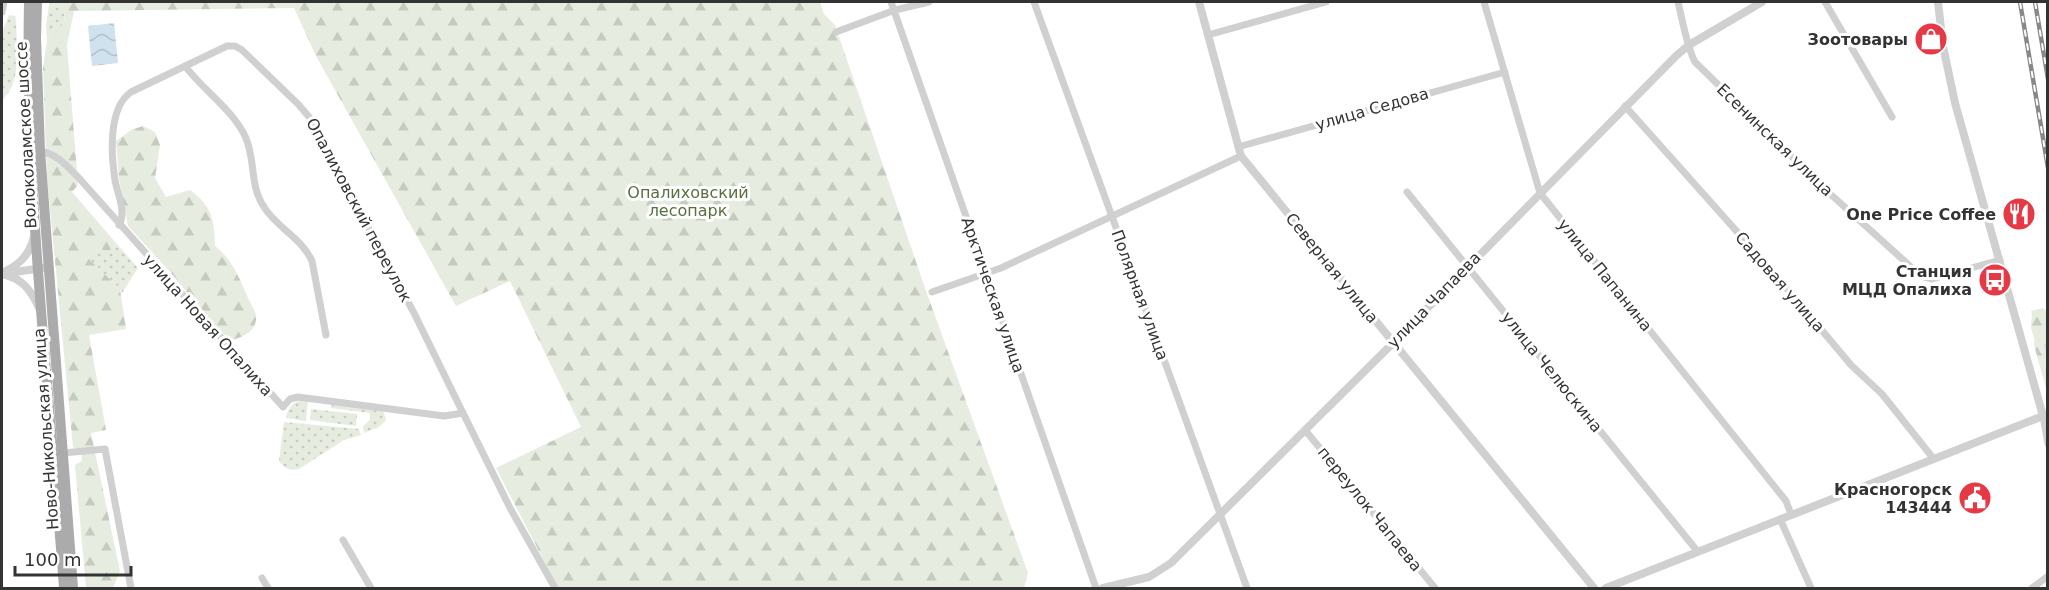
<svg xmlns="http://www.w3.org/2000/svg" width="2049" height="590" font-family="'DejaVu Sans',sans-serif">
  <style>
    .grass { fill: url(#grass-dots) }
    .forest { fill: url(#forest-firs) }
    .water { fill: url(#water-waves) }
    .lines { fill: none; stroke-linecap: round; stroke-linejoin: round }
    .stream { stroke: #cfe2ee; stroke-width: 2 }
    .minor { stroke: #d0d0d0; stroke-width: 7 }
    .tertiary { stroke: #d0d0d0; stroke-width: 8 }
    .primary { stroke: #ababab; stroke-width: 10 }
    .rail-casing { stroke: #888; stroke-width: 4.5 }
    .rail { stroke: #fff; stroke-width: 2; stroke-dasharray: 7; stroke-linecap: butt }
    .labels { text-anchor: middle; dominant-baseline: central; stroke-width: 6; stroke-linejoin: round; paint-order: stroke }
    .poi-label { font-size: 16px; font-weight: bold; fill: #333; stroke: #fff; text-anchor: end }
    .street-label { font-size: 16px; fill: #333; stroke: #fff }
    .park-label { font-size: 16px; fill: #56703f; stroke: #fff }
  </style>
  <defs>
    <pattern id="grass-dots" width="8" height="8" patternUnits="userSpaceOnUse" patternTransform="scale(1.5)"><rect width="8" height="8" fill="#e6ecdf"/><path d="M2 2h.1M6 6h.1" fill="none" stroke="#c6cbc0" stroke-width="1.8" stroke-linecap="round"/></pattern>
    <pattern id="forest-firs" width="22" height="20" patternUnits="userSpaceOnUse" patternTransform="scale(1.5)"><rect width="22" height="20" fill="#e6ecdf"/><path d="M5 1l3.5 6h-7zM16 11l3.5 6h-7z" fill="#c6cbc0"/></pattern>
    <pattern id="water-waves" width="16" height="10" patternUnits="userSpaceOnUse" patternTransform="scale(1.5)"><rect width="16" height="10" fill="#cfe2ee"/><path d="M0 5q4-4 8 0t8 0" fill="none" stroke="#b2c2cd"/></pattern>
  </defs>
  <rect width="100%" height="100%" fill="#fff"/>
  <!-- grass -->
  <g class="grass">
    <polygon points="49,5 56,6 64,13 65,21 52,32 47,41 46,25"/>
    <path d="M9,15L15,16L16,19C16,44 23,82 2,100L3,78L2,32Z"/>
    <polygon points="116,243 138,268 122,293 120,289 88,258 90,251 97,249 109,251"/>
    <path d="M301,400L308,401L306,421L286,418C287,409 292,403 301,400Z"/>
    <polygon points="331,403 383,410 386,420 379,427 364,433 363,426 370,420 370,413 331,408"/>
    <polygon points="311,409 357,414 356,426 310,420"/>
    <path d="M284,422L359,429L361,435L344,440L299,469C290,471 285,469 279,461Z"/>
  </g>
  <!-- forest -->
  <g class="forest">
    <polygon points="49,2 820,2 824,14 835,25 925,288 1028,573 1024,588 558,588 496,468 581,427 510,281 456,306 316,56 294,8 74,11 67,45 78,185 72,192 116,243 109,251 97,249 90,251 88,258 120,289 126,329 89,335 106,430 91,433 120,571 113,588 86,588 75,465 82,461 81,451 73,447 47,178 43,67 47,41 52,32 65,21 64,13 56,6 49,5"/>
    <path d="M143,126L155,132L160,145L155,178L166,197L190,190C212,206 214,219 215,246C232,259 240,279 248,298C250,303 255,310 256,315C258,330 244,337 232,340L218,330L172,274L128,226L119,179L116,141L131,130Z"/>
    <path d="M2043,308L2047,312V392L2034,345C2036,337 2031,333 2031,326C2031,320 2033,317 2031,311Z"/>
  </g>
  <!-- water -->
  <polygon class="water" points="114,23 118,63 92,66 88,26"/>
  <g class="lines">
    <!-- stream -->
    <polyline class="stream" points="2045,345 2048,357"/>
    <!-- minor -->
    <g class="minor">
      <polyline points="891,2 1096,588"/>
      <polyline points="1034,2 1247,588"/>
      <polyline points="1484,2 1540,193 1786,501 1791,514"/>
      <path d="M1678,2C1682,18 1687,48 1695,62L1827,191L1921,276L1932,279L2000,260"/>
      <polyline points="1825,2 1892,117"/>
      <polyline points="2,12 4,2"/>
      <polyline points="836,32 895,10 929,2"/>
      <polyline points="1208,35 1326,2"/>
      <path d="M185,66C203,90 232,109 245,136C256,159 249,185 264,207C277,228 301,237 312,261L326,335"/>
      <polyline points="1625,106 1773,272 1851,365 1882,394 1933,458"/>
      <polyline points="1238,147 1505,72"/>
      <path d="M40,151C57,154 66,165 78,177L283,407L290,399L298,397L444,416L463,413L510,508L555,588"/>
      <polyline points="1407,192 1698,552"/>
      <path d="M119,225C127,213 117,193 115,180C111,154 108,108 131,92L227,46H235L242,50L298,104L310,118L414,313L463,413"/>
      <polyline points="932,292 1001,268 1241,156"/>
      <polyline points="2043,416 2048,444"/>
      <polyline points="1305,430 1435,588"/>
      <polyline points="63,453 105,449 131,588"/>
      <polyline points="1780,519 1811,588"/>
      <polyline points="343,540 371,588"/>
      <polyline points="262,578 268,588"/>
      <polyline points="2032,588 2048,576"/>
    </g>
    <!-- tertiary -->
    <g class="tertiary">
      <polyline points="1199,2 1241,156 1594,588"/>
      <path d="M2,273C19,265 29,256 34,237"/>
      <polyline points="8,273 49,267"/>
      <path d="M2,274C22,278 31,290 39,308"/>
      <polyline points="1103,588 1149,577 1171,563 1393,343 1677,55 1689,45 1762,2"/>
      <polyline points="1606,588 2043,416 1955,103 1943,46 1938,2"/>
    </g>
    <!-- primary -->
    <g class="primary">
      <path d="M29,2C25,198 50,393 64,588"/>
      <polyline points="37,2 36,38 40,151 73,588"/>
    </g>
    <defs>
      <g id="rail">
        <polyline points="2020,2 2048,168"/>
        <polyline points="2035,2 2048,79"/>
      </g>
    </defs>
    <!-- rail casing -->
    <use href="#rail" class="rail-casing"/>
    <!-- rail -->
    <use href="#rail" class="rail"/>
  </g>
  <!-- icons -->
  <defs>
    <symbol id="shop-disc" viewBox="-11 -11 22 22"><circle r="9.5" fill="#e63946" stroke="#fff"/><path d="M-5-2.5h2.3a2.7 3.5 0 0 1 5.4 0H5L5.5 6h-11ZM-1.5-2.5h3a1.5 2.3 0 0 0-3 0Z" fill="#fff"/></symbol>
    <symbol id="restaurant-disc" viewBox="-11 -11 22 22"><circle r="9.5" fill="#e63946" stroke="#fff"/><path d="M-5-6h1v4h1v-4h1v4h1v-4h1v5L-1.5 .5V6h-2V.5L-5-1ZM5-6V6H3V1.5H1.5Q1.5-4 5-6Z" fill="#fff"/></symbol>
    <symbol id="bus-disc" viewBox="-11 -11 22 22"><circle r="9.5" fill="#e63946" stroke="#fff"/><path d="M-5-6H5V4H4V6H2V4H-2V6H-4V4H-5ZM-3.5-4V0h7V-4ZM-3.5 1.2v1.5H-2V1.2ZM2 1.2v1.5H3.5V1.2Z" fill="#fff"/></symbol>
    <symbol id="civic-disc" viewBox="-11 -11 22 22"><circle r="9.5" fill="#e63946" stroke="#fff"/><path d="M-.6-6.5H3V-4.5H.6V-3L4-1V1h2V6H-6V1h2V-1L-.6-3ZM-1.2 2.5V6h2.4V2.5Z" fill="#fff"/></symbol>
  </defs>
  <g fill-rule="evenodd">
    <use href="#shop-disc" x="1912" y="20" width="38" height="38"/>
    <use href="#restaurant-disc" x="2000" y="195" width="38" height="38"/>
    <use href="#bus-disc" x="1976" y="261" width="38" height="38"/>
    <use href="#civic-disc" x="1956" y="479" width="38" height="38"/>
  </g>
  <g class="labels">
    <!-- poi labels -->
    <g class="poi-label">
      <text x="1908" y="39">Зоотовары</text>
      <text x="1996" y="214">One Price Coffee</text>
      <text x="1972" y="271">Станция<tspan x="1972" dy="18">МЦД Опалиха</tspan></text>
      <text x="1952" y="489">Красногорск<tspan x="1952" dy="18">143444</tspan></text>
    </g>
    <!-- street labels -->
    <g class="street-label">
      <text transform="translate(1372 109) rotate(-16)">улица Седова</text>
      <text transform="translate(26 135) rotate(-93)">Волоколамское шоссе</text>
      <text transform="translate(1775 140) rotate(44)">Есенинская улица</text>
      <text transform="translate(359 210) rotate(62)">Опалиховский переулок</text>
      <text transform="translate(1332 268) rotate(51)">Северная улица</text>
      <text transform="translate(1605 275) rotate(51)">улица Папанина</text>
      <text transform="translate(1780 282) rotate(49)">Садовая улица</text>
      <text transform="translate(993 295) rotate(71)">Арктическая улица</text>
      <text transform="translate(1140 295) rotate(70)">Полярная улица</text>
      <text transform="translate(1434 300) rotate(-46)">улица Чапаева</text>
      <text transform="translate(208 325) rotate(48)">улица Новая Опалиха</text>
      <text transform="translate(1552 372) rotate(51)">улица Челюскина</text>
      <text transform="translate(46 429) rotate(-94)">Ново-Никольская улица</text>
      <text transform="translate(1370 509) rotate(51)">переулок Чапаева</text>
    </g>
    <!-- park labels -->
    <g class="park-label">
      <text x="688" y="192">Опалиховский<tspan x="688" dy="18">лесопарк</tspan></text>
    </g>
  </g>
  <!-- border -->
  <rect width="2049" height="590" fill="none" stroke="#333333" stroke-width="6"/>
  <!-- scale -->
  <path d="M15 566v9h116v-9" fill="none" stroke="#333333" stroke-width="3"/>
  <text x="24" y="566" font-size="18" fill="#333333" stroke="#ffffff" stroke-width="4.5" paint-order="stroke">100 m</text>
</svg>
